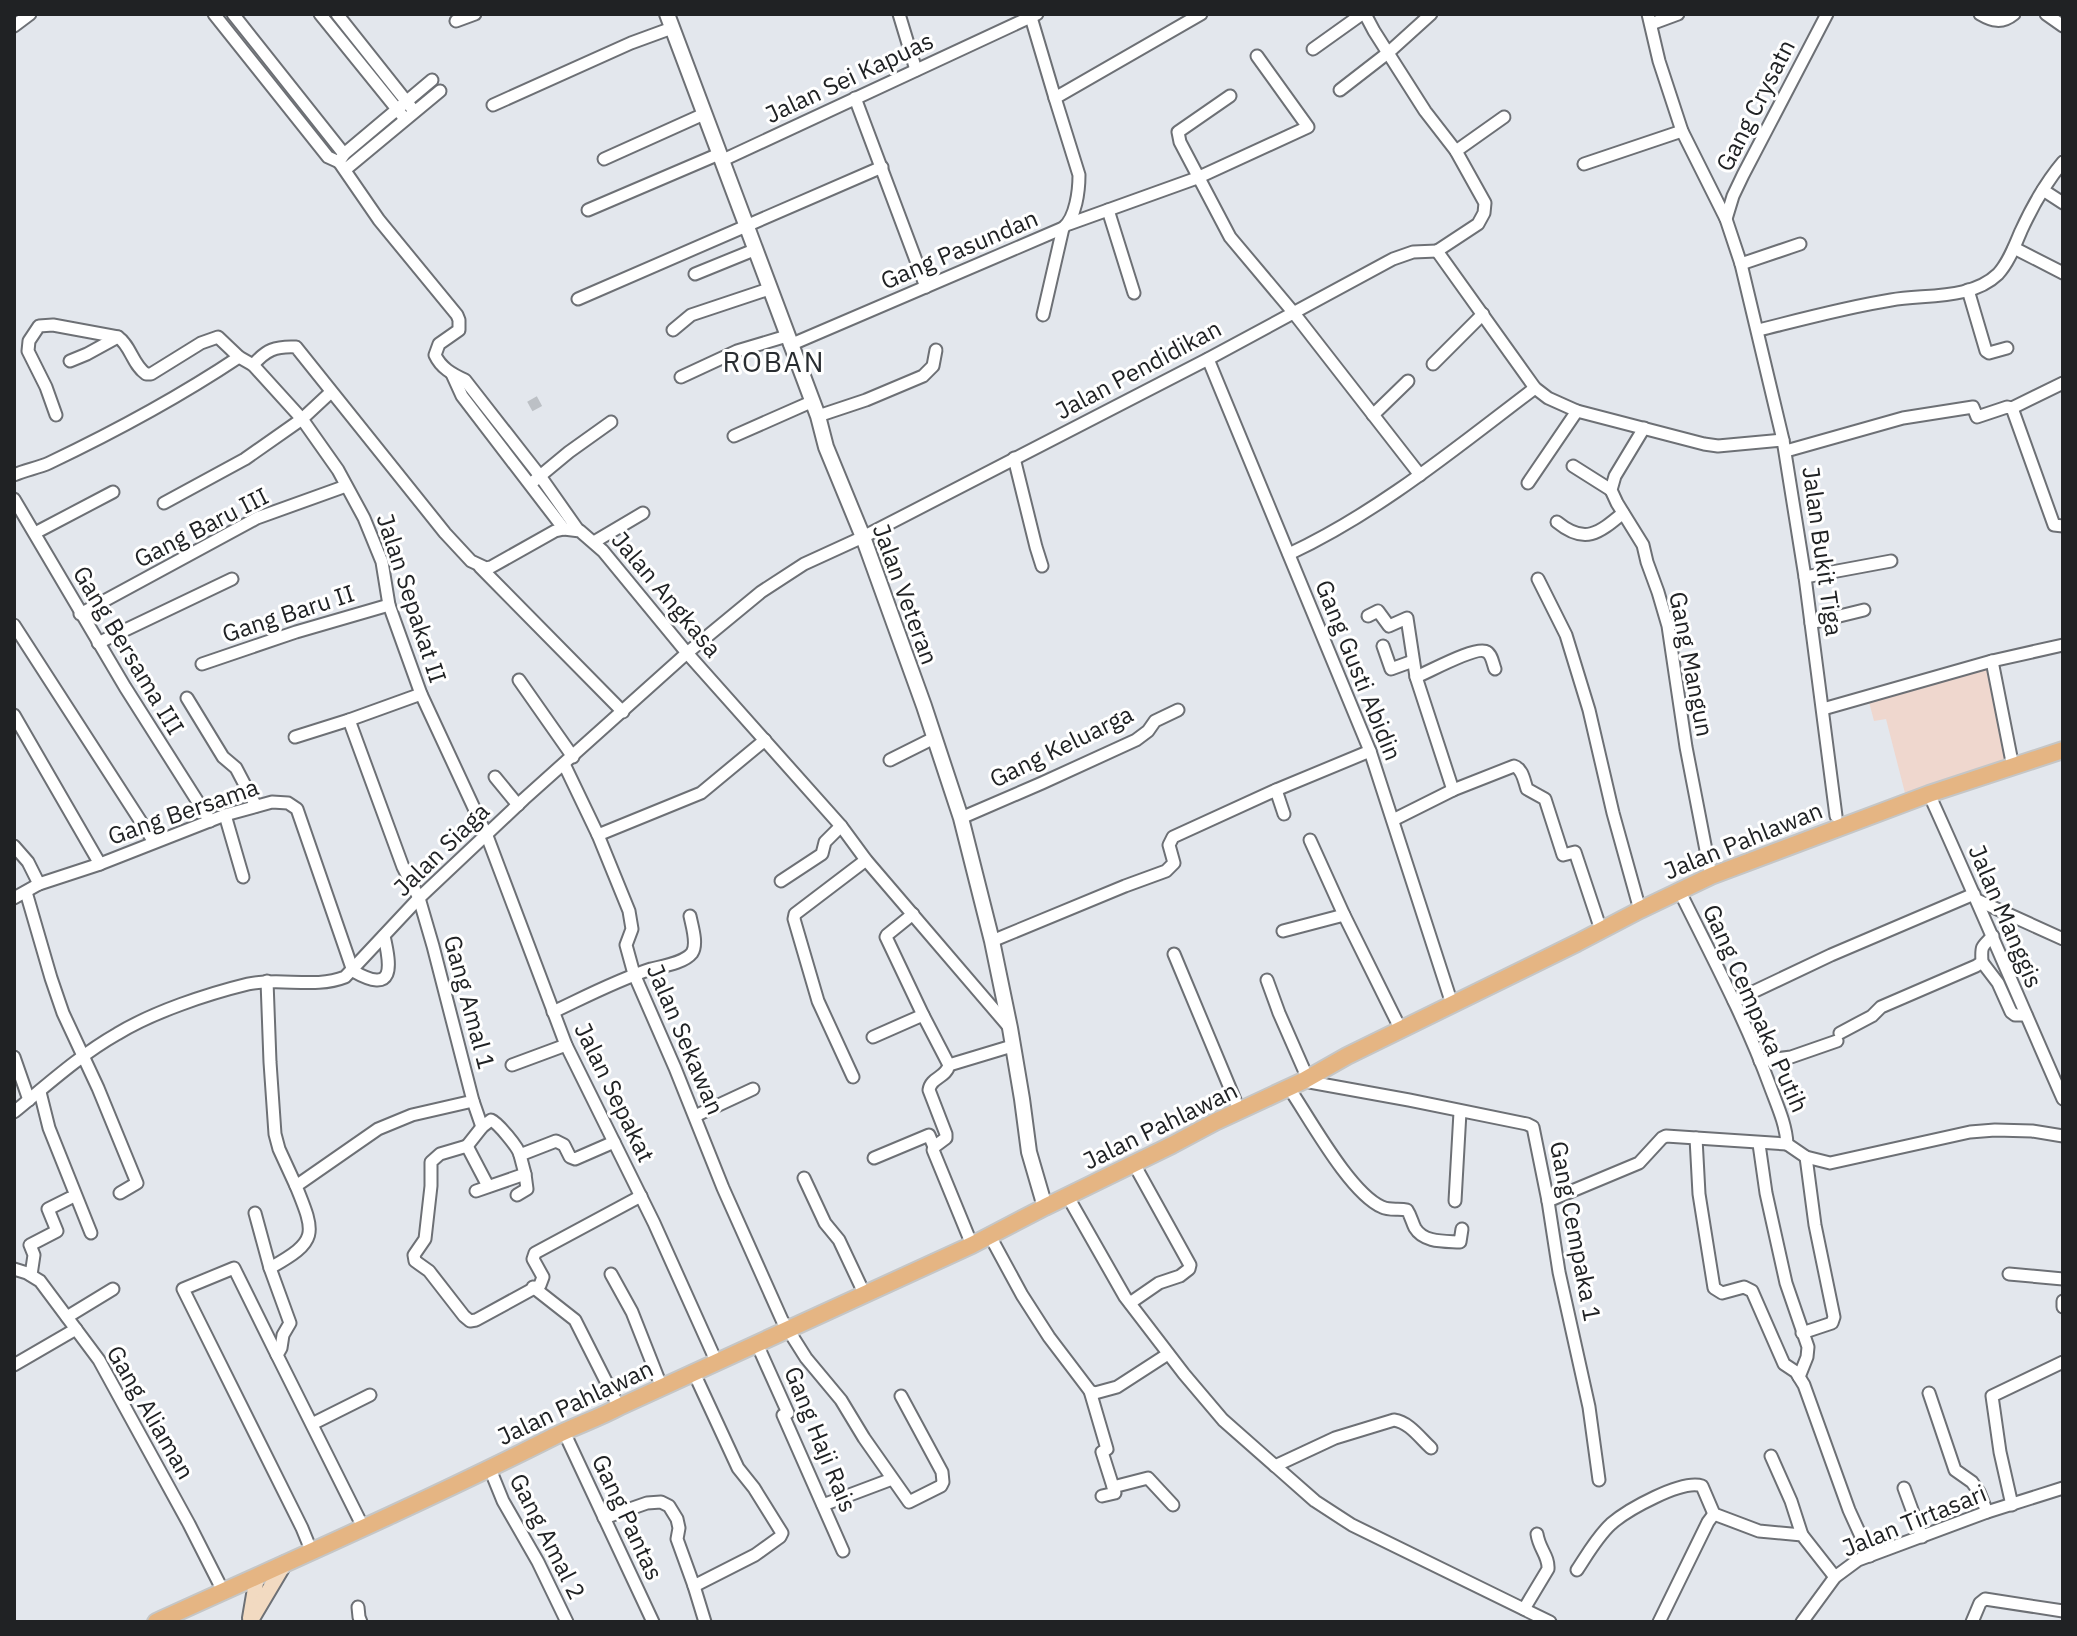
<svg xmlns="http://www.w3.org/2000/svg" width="2077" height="1636" font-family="'IBM Plex Sans',sans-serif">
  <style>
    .education { fill: #efd7ce }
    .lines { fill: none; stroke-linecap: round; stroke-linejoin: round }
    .minor-tunnel { stroke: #bcc0c5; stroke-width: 11; stroke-dasharray: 11 5.5; stroke-linecap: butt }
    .minor-casing { stroke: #6d7075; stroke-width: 15 }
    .tertiary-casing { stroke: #6d7075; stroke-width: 18 }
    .secondary-casing { stroke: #6d7075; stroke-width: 18 }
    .primary-casing { stroke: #c5c6c6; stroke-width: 20 }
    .minor { stroke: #fff; stroke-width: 11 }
    .tertiary { stroke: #fff; stroke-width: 14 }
    .secondary { stroke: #f2dac1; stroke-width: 14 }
    .primary { stroke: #e5b583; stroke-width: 16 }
    .labels { text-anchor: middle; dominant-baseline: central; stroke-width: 6; stroke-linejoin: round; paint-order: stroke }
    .street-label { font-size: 24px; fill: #202224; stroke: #fff }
    .quarter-label { font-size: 28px; letter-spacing: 2px; fill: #292d31; stroke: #fff }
  </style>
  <rect width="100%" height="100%" fill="#e3e7ed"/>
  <!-- education -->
  <polygon class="education" points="1987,667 2008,759 1905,793 1886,719 1874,721 1868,698"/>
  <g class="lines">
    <!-- minor-tunnel -->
    <polyline class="minor-tunnel" points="532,399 538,410"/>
    <defs>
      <g id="minor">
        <polyline points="214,14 328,157 339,162"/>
        <path d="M233,14L344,154L339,162L379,220L457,315L459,320V330L439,344L435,355C441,368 452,374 465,380L540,476L578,530"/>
        <polyline points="320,14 405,119"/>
        <polyline points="337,14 414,111"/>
        <polyline points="899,14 916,70"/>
        <polyline points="1030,14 1055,98 1201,14"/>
        <polyline points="1365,14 1374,31 1425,111 1456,151 1485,203 1484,213 1478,224 1437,251"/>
        <polyline points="1648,14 1659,61 1682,131 1726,219 1741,264 1783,440"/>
        <path d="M1980,14C1992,21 2002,24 2014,14"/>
        <polyline points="2046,14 2063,26"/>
        <polyline points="456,21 475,14"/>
        <polyline points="1651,24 1678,14"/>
        <polyline points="14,26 30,14"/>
        <polyline points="1313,49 1362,14"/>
        <polyline points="1340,90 1389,52 1431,14"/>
        <polyline points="1230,96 1178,132 1180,142 1230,237 1293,312 1420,475"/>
        <polyline points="855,98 926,287"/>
        <polyline points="493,105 631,43 672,28"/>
        <polyline points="1456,151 1504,117"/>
        <polyline points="344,154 432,80"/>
        <polyline points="604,159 704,114"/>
        <polyline points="723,160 1037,14"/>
        <polyline points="1584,164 1682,131"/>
        <polyline points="346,169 440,91"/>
        <polyline points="2043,190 2063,203"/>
        <polyline points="588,210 719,154"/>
        <polyline points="1108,210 1134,293"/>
        <polyline points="1726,219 1733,196 1743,175 1827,14"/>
        <polyline points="1069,224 1197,178 1308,127 1257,56"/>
        <polyline points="2014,248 2063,273"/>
        <polyline points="1437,251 1535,388 1548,398 1577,411 1704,444 1718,446 1783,440 1805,577 1836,816"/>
        <polyline points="1741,264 1800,244"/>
        <polyline points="695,274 754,250"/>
        <polyline points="1968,290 1986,351 1989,353 2007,348"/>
        <polyline points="578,299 882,167"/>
        <polyline points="1043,315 1063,228"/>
        <polyline points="673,330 691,315 769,289"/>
        <path d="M1759,330C1803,319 1847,307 1891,300C1926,294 1971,300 1998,274C2009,262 2015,245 2021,231C2032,207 2046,182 2063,162"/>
        <path d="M790,345L1063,228C1076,218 1079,190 1079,175L1055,98"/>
        <polyline points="1208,359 1370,751 1452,1004"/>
        <polyline points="70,361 87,354 118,337"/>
        <polyline points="1433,364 1483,314"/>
        <path d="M253,365C266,350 275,346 296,347L445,533L471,561L486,568L491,567L555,531L564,529L580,531L603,551L687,653L841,826L866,860L1009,1027"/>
        <polyline points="452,374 462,396 564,529"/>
        <polyline points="681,377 737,351 787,336"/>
        <polyline points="2012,408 2054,525 2063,526"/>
        <path d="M56,415L46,387L28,351L29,341L39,326L53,325L118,337C131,346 132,364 146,374H151L201,343L218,337L239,357L253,365L302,419L338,470L364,518L382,562L389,605L421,694L487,836L566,1045L654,1223L717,1363"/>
        <polyline points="1373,415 1408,381"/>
        <polyline points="818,416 866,400 923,376 933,366 936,350"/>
        <polyline points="1644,428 1615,476 1611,490 1617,503 1643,545 1647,562 1658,592 1668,626 1686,747 1711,876"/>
        <polyline points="734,436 811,402"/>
        <polyline points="1786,451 1903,418 1973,407 1977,417 2007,407 2012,408 2063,383"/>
        <polyline points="1014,458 1036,547 1042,566"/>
        <polyline points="1573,466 1611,490"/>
        <path d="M14,475C25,470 38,468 49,463C114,432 179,397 239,357"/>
        <polyline points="534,481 569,452 611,422"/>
        <polyline points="1528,483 1577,411"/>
        <polyline points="14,499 125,687 210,821"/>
        <polyline points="164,503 245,459 302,419 331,392"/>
        <path d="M1557,522C1585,545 1599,533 1623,513"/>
        <polyline points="35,533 113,492"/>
        <polyline points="594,542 643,513"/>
        <path d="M1289,554C1379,512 1457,447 1535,388"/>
        <polyline points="480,567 623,712"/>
        <polyline points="1805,577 1891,561"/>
        <polyline points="1538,579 1566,635 1589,710 1613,813 1640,910"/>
        <polyline points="80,614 257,518 346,486"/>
        <polyline points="1368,616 1378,611 1389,626 1407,618 1416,677"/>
        <polyline points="1811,623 1864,610"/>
        <polyline points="14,625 154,842"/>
        <polyline points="98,643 232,579"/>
        <polyline points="1383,646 1391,669 1413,661"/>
        <polyline points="1992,661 2013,767"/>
        <polyline points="202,664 296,632 389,605"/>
        <polyline points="519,680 573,757"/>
        <polyline points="187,698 223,757 236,768 256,806"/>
        <polyline points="1823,709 1992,661 2063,645"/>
        <polyline points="14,715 100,864"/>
        <polyline points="295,737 349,720"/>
        <polyline points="890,760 934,738"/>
        <polyline points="564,764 598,835 629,911 632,929 626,945 634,974 675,1068 723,1188 782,1320 806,1358 841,1400 864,1438 909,1502 941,1486 943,1482 942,1472 901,1396"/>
        <polyline points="495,777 518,805"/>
        <polyline points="1276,790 1284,814"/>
        <path d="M1453,790L1416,677C1429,672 1477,645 1487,652C1492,655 1493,664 1495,669"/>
        <path d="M1929,794C1975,895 2018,997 2063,1099"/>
        <polyline points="225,815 243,877"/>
        <polyline points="961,818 1042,783 1136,740 1148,731 1155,721 1178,710"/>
        <path d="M1393,820L1453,790L1514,766C1523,769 1524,781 1527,789L1545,799L1563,855L1575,852L1601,930"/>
        <polyline points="598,835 701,793 765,740"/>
        <polyline points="1310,840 1344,915"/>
        <polyline points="14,846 28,862 39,884"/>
        <polyline points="781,881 822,854 825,842 841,826"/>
        <path d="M1679,890C1711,955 1745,1018 1770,1086C1777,1105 1786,1124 1787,1144L1806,1157L1830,1163L1970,1132L1995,1130L2032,1131L2063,1136"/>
        <polyline points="26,892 51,978 63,1013 98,1088 137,1183 120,1193"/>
        <path d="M14,898L39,884L100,864L225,815L272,802L288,803L297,809L353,971C395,995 391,967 384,936"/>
        <polyline points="1977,900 2063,939"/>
        <polyline points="913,914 887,935 886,937 923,1015"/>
        <polyline points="1283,931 1344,915 1401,1030"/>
        <polyline points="992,941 1125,886 1166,871 1174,863 1169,845 1173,837 1276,790 1370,751"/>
        <polyline points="1174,954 1240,1112"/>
        <polyline points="1982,962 1998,983 2011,1012 2015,1015 2026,1015"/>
        <polyline points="1267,980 1279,1013 1308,1079"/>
        <polyline points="267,981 270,1062 275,1134 279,1149 296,1186"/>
        <polyline points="1734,1001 1831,955 1974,894"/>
        <path d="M553,1012C585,997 617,980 651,969C663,966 684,963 692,953C698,944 692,926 690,916"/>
        <path d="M1840,1033L1872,1016L1881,1007L1976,966L1982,962C1981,947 1981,947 1993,936"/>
        <polyline points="873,1037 923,1015 949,1065 1012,1046"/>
        <polyline points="14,1057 29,1100"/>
        <polyline points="1760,1061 1791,1057 1837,1041"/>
        <polyline points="512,1065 566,1045"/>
        <path d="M949,1065C946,1078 931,1077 929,1090L946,1134V1138L934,1147L933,1150L972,1245"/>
        <polyline points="853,1077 818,1001 794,919 795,914 866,860"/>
        <polyline points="1304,1081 1409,1100 1527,1124 1533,1127 1548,1201 1559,1272 1589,1407 1599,1480"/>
        <path d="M1289,1088C1310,1119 1350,1193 1382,1207C1390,1211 1399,1208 1407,1210C1411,1216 1412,1222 1415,1228C1424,1243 1445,1241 1460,1242L1462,1229"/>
        <polyline points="40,1092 49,1128 91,1233"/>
        <polyline points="473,1101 482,1127"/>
        <path d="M14,1112C47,1085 80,1055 117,1034C153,1012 207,994 248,984C280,977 315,989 345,977L419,898L524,799L687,653L761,592L804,564L863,537L1208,359L1393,259L1413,252L1437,251"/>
        <polyline points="695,1116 753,1089"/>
        <polyline points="1696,1138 1699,1194 1714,1288 1722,1293 1744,1287 1752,1291 1784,1364 1796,1372 1804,1385 1849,1510 1870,1556"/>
        <polyline points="1759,1144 1766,1193 1786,1283 1808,1347 1807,1357 1799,1377"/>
        <path d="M467,1146L482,1127L491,1120C498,1123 518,1147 520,1155"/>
        <polyline points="874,1158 929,1135 934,1147"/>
        <polyline points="804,1178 825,1223 839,1240 864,1293"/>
        <polyline points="488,1186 467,1146 440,1154 431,1162 431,1186 425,1239 414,1255 415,1261 429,1271 464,1316 470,1321 476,1320 540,1285 543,1277 533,1259 535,1253 641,1196"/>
        <polyline points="476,1191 525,1174 520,1155 556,1141 564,1145 570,1157 575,1159 614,1142"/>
        <polyline points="517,1195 527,1189 525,1174"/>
        <polyline points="1068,1197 1125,1297 1184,1374 1223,1420 1315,1501 1352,1525 1550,1622"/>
        <polyline points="1455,1201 1460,1112"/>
        <polyline points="1548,1201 1639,1163 1662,1138 1666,1136 1787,1144"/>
        <polyline points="255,1213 270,1268"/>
        <polyline points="990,1236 1022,1295 1049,1337 1090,1391 1095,1393 1117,1387 1168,1354"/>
        <polyline points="14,1269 27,1273 40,1281 99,1360 189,1524 223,1591"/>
        <polyline points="611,1274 632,1312 662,1388"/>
        <polyline points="2009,1274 2063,1279"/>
        <polyline points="31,1275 34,1255 30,1245 57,1231 48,1209 70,1198"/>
        <polyline points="533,1287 575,1320 619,1407"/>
        <polyline points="2063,1301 2063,1307"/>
        <polyline points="1130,1303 1159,1283 1180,1276 1189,1269 1190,1265 1134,1164"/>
        <polyline points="67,1317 113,1289"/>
        <polyline points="1802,1333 1832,1323 1834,1317 1815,1225 1806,1157"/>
        <polyline points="757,1344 788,1413 783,1415 843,1551"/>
        <polyline points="277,1355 234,1268 183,1289 302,1528 311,1550"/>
        <polyline points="14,1365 76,1329"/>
        <polyline points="694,1373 738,1468 754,1488 782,1533 780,1537 755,1555 694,1586"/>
        <polyline points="1090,1391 1107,1449 1102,1452 1115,1493 1102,1496"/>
        <polyline points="1929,1393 1955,1470 1972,1482 1979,1492 1987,1512"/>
        <polyline points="312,1424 370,1395"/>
        <polyline points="564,1432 653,1622"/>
        <polyline points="1771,1456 1791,1501 1802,1535"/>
        <path d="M1275,1466L1335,1438L1394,1420C1409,1422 1420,1438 1431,1448"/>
        <polyline points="490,1469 503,1501 538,1562 567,1622"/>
        <polyline points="1113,1487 1148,1478 1173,1505"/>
        <polyline points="1904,1488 1922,1537"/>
        <polyline points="823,1505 892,1479"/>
        <polyline points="2012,1505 2000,1452 1992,1396 2063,1362"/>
        <polyline points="604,1518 647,1503 661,1502 669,1506 677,1519 679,1528 677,1539 694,1586 705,1622"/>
        <path d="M363,1527L277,1355L281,1348L283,1335L290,1323L270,1268C318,1241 316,1235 296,1186L378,1129L412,1115L473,1101L433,946L419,898L403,867L349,720L421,694"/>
        <path d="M1577,1570C1587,1555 1597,1537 1611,1524C1627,1510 1682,1479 1702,1486L1714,1514L1759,1531L1802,1535L1835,1577"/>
        <polyline points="358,1607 359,1617 361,1622"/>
        <path d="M1524,1609L1548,1569C1549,1556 1539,1549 1537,1534"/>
        <polyline points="1659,1622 1708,1522 1714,1514"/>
        <polyline points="1802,1622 1835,1577 1858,1560 1987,1512 2063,1488"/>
        <polyline points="1972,1622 1980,1603 1985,1599 2063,1611"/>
      </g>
      <polyline id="tertiary" points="667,14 818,416 826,447 863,537 924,706 961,818 992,941 1010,1028 1022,1099 1029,1152 1045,1207"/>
      <g id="secondary">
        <polyline points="250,1618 257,1577"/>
        <polyline points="250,1622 285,1563"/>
      </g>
      <path id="primary" d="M156,1622C288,1562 422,1503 553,1437C574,1426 597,1419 619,1407L972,1245L1045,1207L1172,1145L1215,1122L1303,1081L1347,1056L1577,943L1640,910L1711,876L1929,794L2063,750"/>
    </defs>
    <!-- minor casing -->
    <use href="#minor" class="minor-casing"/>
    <!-- tertiary casing -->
    <use href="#tertiary" class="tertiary-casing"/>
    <!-- secondary casing -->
    <use href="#secondary" class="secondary-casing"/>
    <!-- primary casing -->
    <use href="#primary" class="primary-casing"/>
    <!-- minor -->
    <use href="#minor" class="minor"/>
    <!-- tertiary -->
    <use href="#tertiary" class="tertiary"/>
    <!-- secondary -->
    <use href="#secondary" class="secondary"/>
    <!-- primary -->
    <use href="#primary" class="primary"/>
  </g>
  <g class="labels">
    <!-- street labels -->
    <g class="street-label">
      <text transform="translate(849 77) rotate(-25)">Jalan Sei Kapuas</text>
      <text transform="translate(1755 105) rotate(-63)">Gang Crysatn</text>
      <text transform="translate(959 249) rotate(-23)">Gang Pasundan</text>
      <text transform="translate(1138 369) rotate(-28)">Jalan Pendidikan</text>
      <text transform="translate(201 527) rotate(-27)">Gang Baru III</text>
      <text transform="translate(1823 551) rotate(82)">Jalan Bukit Tiga</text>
      <text transform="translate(667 594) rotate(50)">Jalan Angkasa</text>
      <text transform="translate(906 594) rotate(70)">Jalan Veteran</text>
      <text transform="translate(412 598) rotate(72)">Jalan Sepakat II</text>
      <text transform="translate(288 613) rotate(-18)">Gang Baru II</text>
      <text transform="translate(129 650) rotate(59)">Gang Bersama III</text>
      <text transform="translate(1692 664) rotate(79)">Gang Mangun</text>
      <text transform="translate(1359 670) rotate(68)">Gang Gusti Abidin</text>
      <text transform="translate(1061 746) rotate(-26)">Gang Keluarga</text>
      <text transform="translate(183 811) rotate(-19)">Gang Bersama</text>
      <text transform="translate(1743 840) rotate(-22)">Jalan Pahlawan</text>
      <text transform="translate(441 849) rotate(-44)">Jalan Siaga</text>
      <text transform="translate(2006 916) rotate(67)">Jalan Manggis</text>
      <text transform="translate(470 1002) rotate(75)">Gang Amal 1</text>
      <text transform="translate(1756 1008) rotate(66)">Gang Cempaka Putih</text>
      <text transform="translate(686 1039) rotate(67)">Jalan Sekawan</text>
      <text transform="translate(615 1092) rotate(64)">Jalan Sepakat</text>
      <text transform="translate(1160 1125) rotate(-26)">Jalan Pahlawan</text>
      <text transform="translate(1576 1231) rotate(79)">Gang Cempaka 1</text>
      <text transform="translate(575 1402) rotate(-25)">Jalan Pahlawan</text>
      <text transform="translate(151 1412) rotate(60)">Gang Aliaman</text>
      <text transform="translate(821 1439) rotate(68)">Gang Haji Rais</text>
      <text transform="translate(628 1517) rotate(65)">Gang Pantas</text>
      <text transform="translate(1914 1520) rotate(-22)">Jalan Tirtasari</text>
      <text transform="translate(548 1536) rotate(63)">Gang Amal 2</text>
    </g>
    <!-- quarter labels -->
    <g class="quarter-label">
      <text x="774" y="361">ROBAN</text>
    </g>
  </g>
  <!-- border -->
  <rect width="2077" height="1636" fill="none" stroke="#202224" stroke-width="32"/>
</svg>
